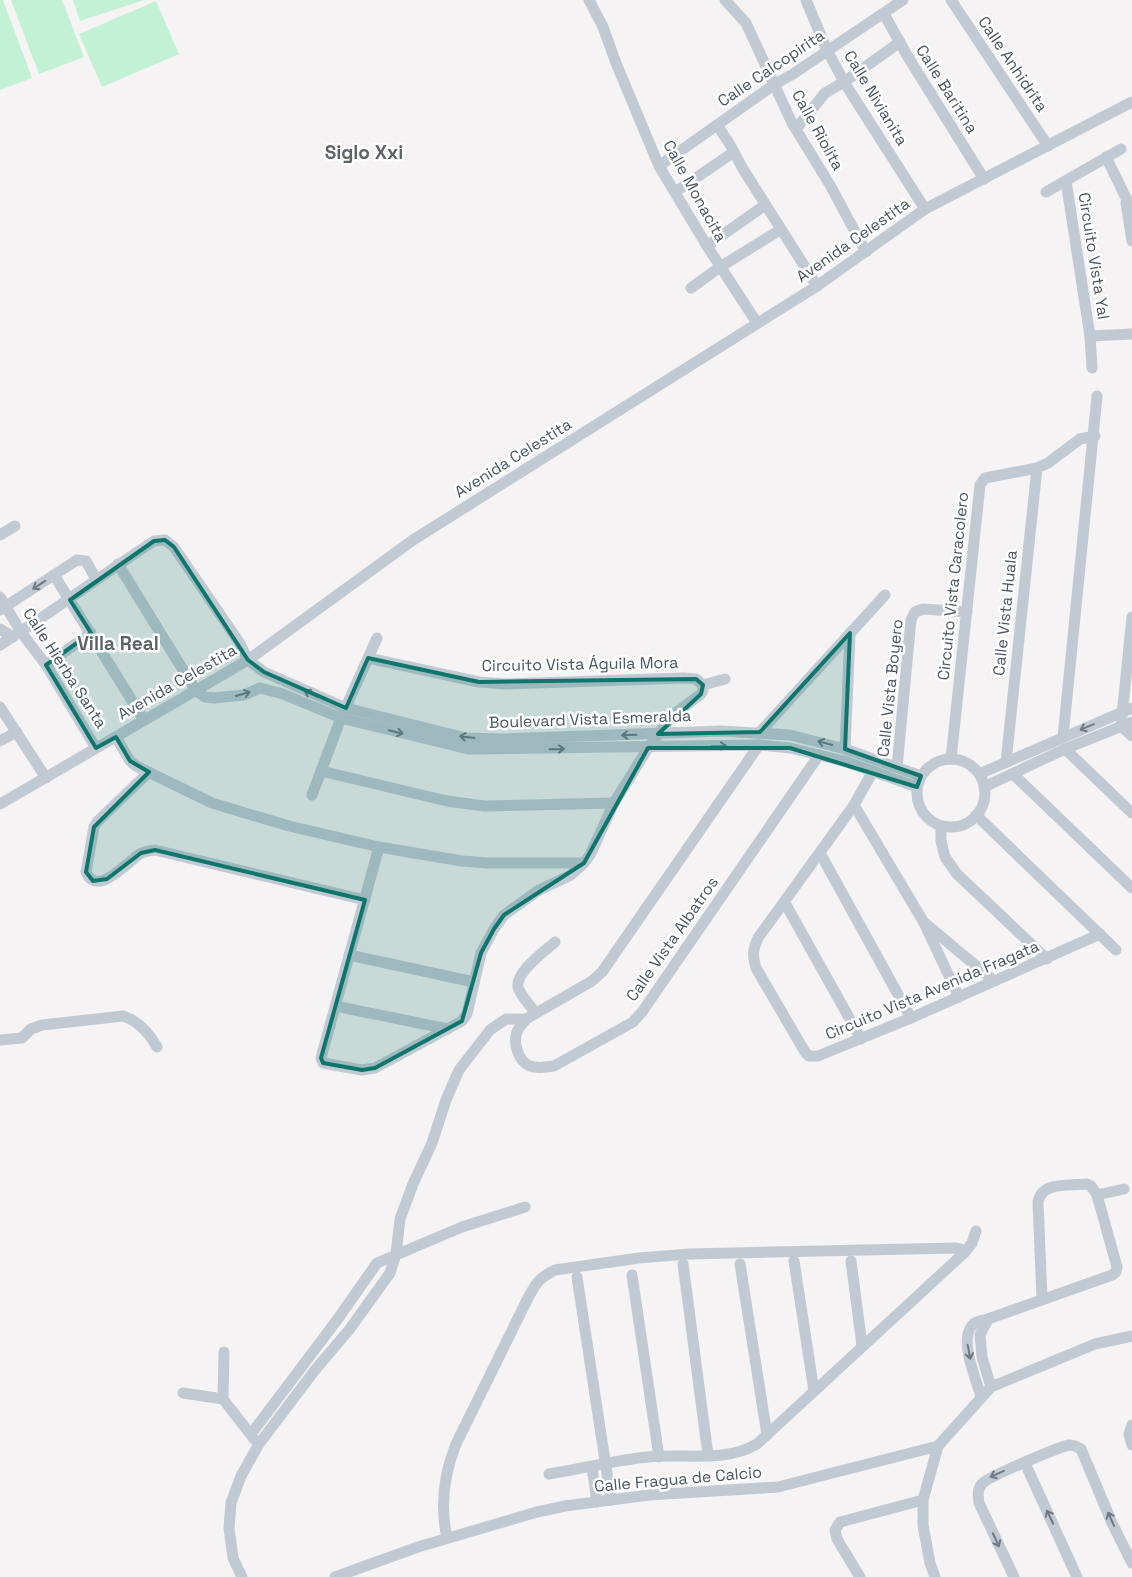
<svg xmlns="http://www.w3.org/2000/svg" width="1132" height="1577" font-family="'Space Grotesk',sans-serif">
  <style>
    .pitch { fill: #c3f1d5 }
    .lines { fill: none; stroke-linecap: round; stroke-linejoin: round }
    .minor { stroke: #c1cad2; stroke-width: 11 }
    .oneway { stroke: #6e7983 }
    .marked { fill: #0f766e; fill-opacity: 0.2; stroke: #0f766e; stroke-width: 4; stroke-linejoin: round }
    .labels { text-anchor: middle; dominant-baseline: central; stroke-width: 5; stroke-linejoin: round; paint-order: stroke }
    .street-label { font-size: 16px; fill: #4a5661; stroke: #fff }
    .quarter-label { font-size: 19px; font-weight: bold; fill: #5f6368; stroke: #fff }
  </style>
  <rect width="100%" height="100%" fill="#f5f3f3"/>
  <!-- pitch -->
  <g class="pitch">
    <polygon points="0,0 3,0 32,78 0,90"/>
    <polygon points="11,0 62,0 84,57 39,74"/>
    <polygon points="73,0 144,0 80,21"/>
    <polygon points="156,1 179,54 102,87 79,34"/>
  </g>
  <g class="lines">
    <!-- minor -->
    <g class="minor">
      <polyline points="589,0 603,27 616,63 659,166 707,246 757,323"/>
      <polyline points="725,0 746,23 792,123 830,185 866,252"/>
      <polyline points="806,0 827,50 844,82 925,209"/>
      <polyline points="951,0 1048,146"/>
      <polyline points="884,14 908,57 984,179"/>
      <polyline points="717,125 729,143 743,169 817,286"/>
      <polyline points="796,129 825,93 844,82 900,42"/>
      <polyline points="1106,157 1132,210"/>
      <polyline points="659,166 775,84 793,74 903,0"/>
      <polyline points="1066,181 1090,336 1092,368"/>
      <polyline points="675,192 734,152"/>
      <polyline points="1046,192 1121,149"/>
      <polyline points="1126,203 1132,241"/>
      <polyline points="707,246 765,205"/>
      <polyline points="691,288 720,267 780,230"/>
      <polyline points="1090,336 1132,334"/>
      <polyline points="0,535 15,526"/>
      <polyline points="118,564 196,691 205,697 214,698 244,695 260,688 283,694 341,718 468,749 759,745 790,748 844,761 917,787"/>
      <polyline points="54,575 144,720"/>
      <polyline points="0,597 21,632 46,665 96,748"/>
      <polyline points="0,610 77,560 86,561 96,579"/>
      <polyline points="1132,617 1121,726 1132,736"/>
      <polyline points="0,629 13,637"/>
      <path d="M0,645C52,612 102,575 154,541L165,540L174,547L239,642L248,660L264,672L346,708L466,738L502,739L721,731L790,735L845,749L921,776"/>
      <polyline points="368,658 479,682 505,684 684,678 696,679 703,685"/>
      <polyline points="46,665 91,633"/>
      <polyline points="0,707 46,778"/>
      <polyline points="760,732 885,595"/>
      <polyline points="116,737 130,761 136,766 212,803 289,826 379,847 462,861 488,863 584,863 590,855 614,803 648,748 673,715 701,694 703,690 703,685 725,679"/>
      <polyline points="1063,737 1097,396"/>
      <polyline points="0,741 17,732"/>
      <path d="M759,745L602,972L592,981L526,1019C523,1023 519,1027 517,1032C513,1043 518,1061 530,1066C538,1069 546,1067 554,1066L633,1022L642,1012L819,755"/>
      <polyline points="845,749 850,633"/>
      <polyline points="1065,749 1132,813"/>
      <polyline points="951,759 980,485 985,478 1037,468 1048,463 1080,439 1095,436"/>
      <circle cx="951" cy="793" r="34"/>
      <polyline points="1006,762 1037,468"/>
      <polyline points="897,767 911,620 915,612 923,609 967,612"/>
      <polyline points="321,771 447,801 485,806 614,803"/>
      <path d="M873,771L854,805L758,938C753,949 752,956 756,968L805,1052L809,1056H818L911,1018L1100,934"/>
      <path d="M149,772L97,822L94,827L86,872C97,898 127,862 140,854C145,851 150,851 155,850L365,900"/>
      <polyline points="979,774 1132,708"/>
      <polyline points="1013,774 1132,888"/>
      <polyline points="984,787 1065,749 1132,722"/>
      <polyline points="312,795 341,718 377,638"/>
      <polyline points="0,804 248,660 413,540 817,286 925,209 1132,102"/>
      <polyline points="854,805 923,921 959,997"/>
      <polyline points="976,815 1116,950"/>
      <polyline points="941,826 941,841 945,857 957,874 1047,959"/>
      <polyline points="379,847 321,1058 323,1063 362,1070 375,1068 462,1021 467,1014 481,953 494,929 504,915 539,890 571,875 584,863"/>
      <polyline points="820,853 911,1018"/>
      <polyline points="785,903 861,1039"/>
      <polyline points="926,924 994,981"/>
      <polyline points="349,955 474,982"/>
      <polyline points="335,1006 448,1029"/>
      <path d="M536,1013C530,1006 523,998 519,990C511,975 545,951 555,942"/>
      <path d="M0,1040L22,1038L31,1029L42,1025L123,1016C139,1021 149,1033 157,1047"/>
      <polyline points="1097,1195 1124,1189"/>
      <polyline points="794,1261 814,1391"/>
      <polyline points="851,1261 862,1345"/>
      <polyline points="683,1264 708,1455"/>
      <polyline points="740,1264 767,1435"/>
      <polyline points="632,1275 659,1457"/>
      <polyline points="577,1277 611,1500"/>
      <polyline points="988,1319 980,1335 982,1357 991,1387"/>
      <polyline points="183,1393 223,1399 254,1439"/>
      <path d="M981,1396C976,1380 960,1342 971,1327C975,1321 982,1320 988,1319L1112,1275L1116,1272L1117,1267L1097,1195L1091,1186L1087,1184C1069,1186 1042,1181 1038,1202L1042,1299"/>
      <polyline points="223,1399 224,1352"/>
      <polyline points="1132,1425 1129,1434 1132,1445"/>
      <polyline points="251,1434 337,1320 377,1263 462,1227 525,1207"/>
      <polyline points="1025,1463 1077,1577"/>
      <polyline points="592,1467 597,1502"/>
      <path d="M549,1474C582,1469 615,1460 648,1457C684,1453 725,1463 757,1444L964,1253L972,1243L976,1231"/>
      <path d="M447,1538C440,1506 444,1474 456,1444L527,1300C535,1285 538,1278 555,1270L639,1258L689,1254L955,1248L960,1249L964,1253"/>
      <polyline points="242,1577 233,1558 229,1528 231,1503 241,1476 259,1444 315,1370 349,1330 390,1273 396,1254 400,1219 413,1184 432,1143 446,1100 459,1070 490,1030 506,1019 526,1019"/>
      <polyline points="335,1577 418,1547 537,1512 565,1506 649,1495 778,1487 938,1446"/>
      <polyline points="860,1577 837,1539 835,1530 840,1522 923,1500"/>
      <polyline points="935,1577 930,1563 923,1525 923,1500 938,1446 991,1387 1095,1344 1132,1336"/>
      <path d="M1014,1577L979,1503C978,1496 977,1489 982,1484C987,1477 1059,1447 1069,1445L1075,1446L1081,1449L1112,1523L1132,1563"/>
    </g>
  </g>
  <!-- one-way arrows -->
  <defs><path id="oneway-shaft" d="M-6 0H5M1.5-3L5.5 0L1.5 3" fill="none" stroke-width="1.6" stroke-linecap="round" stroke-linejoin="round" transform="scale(1.25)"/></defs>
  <g class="oneway">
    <use href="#oneway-shaft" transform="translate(39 585) rotate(147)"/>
    <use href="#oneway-shaft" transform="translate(243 694) rotate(-16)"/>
    <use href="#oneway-shaft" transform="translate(311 694) rotate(-155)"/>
    <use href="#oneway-shaft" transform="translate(1087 727) rotate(157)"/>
    <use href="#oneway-shaft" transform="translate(396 732) rotate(14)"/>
    <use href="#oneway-shaft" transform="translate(629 735) rotate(178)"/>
    <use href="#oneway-shaft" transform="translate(467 737) rotate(-173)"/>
    <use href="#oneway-shaft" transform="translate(825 743) rotate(-165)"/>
    <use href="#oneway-shaft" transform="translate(719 746) rotate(-1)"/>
    <use href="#oneway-shaft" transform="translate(557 749) rotate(-1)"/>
    <use href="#oneway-shaft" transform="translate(969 1352) rotate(79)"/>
    <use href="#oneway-shaft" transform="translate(997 1474) rotate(156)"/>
    <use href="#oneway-shaft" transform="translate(1050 1517) rotate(-115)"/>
    <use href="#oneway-shaft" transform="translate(1111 1519) rotate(-114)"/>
    <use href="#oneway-shaft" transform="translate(996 1540) rotate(65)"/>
  </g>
  <!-- marked area -->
  <path class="marked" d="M165,540L174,547L248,660L264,672L346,708L368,658L479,682L696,679L703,685L701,694L658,734L760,732L850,633L845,749L921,776L917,787L790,748H648L584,863L504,915L494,929L481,953L462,1021L375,1068L362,1070L323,1063L321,1058L365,900L155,850L141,853L107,879L93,881L86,872L94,827L149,772L130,761L116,737L96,748L46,665L91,633L70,600L154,541Z"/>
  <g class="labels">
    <!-- street labels -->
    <g class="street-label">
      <text transform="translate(1013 64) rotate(56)">Calle Anhidrita</text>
      <text transform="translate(771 68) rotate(-34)">Calle Calcopirita</text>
      <text transform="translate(947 89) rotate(58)">Calle Baritina</text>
      <text transform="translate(876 98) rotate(59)">Calle Nivianita</text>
      <text transform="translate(818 130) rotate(61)">Calle Riolita</text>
      <text transform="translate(695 191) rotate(61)">Calle Monacita</text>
      <text transform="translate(853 240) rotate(-35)">Avenida Celestita</text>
      <text transform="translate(1094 256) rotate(81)">Circuito Vista Yal</text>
      <text transform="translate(513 458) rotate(-32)">Avenida Celestita</text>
      <text transform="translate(953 586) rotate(-84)">Circuito Vista Caracolero</text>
      <text transform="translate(1005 613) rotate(-84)">Calle Vista Huala</text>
      <text transform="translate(580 664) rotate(-1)">Circuito Vista Águila Mora</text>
      <text transform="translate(65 668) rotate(57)">Calle Hierba Santa</text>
      <text transform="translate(177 682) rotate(-30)">Avenida Celestita</text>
      <text transform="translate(890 688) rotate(-84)">Calle Vista Boyero</text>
      <text transform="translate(590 719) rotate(-2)">Boulevard Vista Esmeralda</text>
      <text transform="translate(672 939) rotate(-55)">Calle Vista Albatros</text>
      <text transform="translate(932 990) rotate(-23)">Circuito Vista Avenida Fragata</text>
      <text transform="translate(678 1479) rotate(-5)">Calle Fragua de Calcio</text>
    </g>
    <!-- quarter labels -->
    <g class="quarter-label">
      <text x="364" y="152">Siglo Xxi</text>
      <text x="118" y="643">Villa Real</text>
    </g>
  </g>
</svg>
